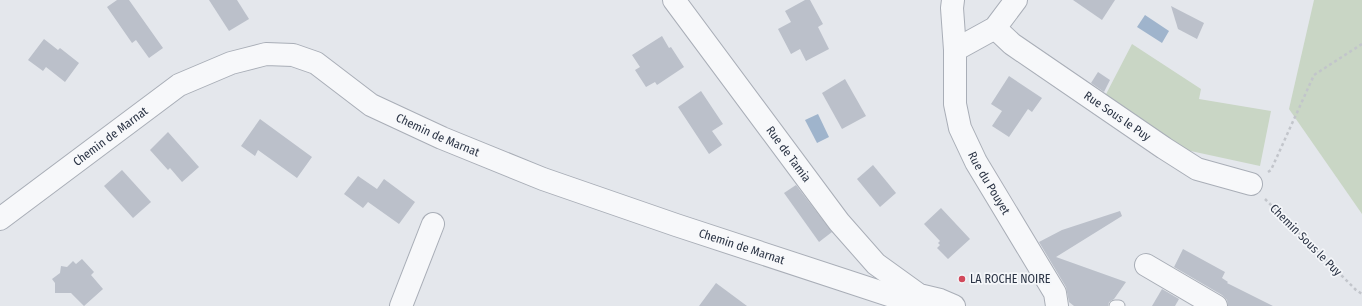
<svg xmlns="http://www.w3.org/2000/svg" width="1362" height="306" font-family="'Fira Sans Condensed',sans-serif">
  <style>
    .green { fill: #c9d6c5 }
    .water { fill: #9fb4cc }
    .building { fill: #bbc0ca }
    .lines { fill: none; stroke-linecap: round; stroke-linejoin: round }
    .service-casing { stroke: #a9aeb7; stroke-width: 13 }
    .minor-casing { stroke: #a9aeb7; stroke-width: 24 }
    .tertiary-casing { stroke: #a9aeb7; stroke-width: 24 }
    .path { stroke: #c2c5cb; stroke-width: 2.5; stroke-dasharray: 3 3; stroke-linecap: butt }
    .service { stroke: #f7f8fa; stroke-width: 11 }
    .minor { stroke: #f7f8fa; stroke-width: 22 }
    .tertiary { stroke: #f7f8fa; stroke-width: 22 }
    .poi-dot { fill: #d1495b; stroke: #f4f6f9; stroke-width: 1.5 }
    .labels { text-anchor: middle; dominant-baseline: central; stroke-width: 3.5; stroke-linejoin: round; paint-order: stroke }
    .street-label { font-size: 12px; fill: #2b3445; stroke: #f4f6f9 }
    .poi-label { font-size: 12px; fill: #2b3445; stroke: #f4f6f9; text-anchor: start }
  </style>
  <rect width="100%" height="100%" fill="#e4e7ec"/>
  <!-- green -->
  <g class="green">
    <polygon points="1314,0 1362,0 1362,214 1289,109"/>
    <polygon points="1132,44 1201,89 1199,99 1271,111 1260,166 1186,150 1103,100"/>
  </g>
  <!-- water -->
  <g class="water">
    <polygon points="1145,15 1169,31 1162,43 1137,27"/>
    <polygon points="818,114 829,137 817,143 805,120"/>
  </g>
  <!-- building -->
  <g class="building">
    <polygon points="117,0 129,0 163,48 149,58 136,40 132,43 107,7"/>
    <polygon points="209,0 237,0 249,19 229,31"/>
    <polygon points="805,0 810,0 823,24 818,27 829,49 806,61 800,49 791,54 778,29 791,22 785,11"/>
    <polygon points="1073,0 1115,0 1102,20"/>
    <polygon points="1171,6 1204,23 1197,39 1178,29"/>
    <polygon points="662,36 669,48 671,47 684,67 657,85 655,82 646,87 635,70 640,67 632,55"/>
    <polygon points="44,39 58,50 60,48 79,63 65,82 46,67 43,71 28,60"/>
    <polygon points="1098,72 1110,80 1104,92 1091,83"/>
    <polygon points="1009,76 1042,98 1032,112 1028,109 1009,137 992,126 1002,111 991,104"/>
    <polygon points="845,79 866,116 842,129 822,93"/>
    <polygon points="701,91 723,124 712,131 722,145 709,154 678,107"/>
    <polygon points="260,119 312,157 297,178 258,150 255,156 241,146"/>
    <polygon points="168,132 199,167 182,182 170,168 168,170 150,150"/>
    <polygon points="873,165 896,193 880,207 857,179"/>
    <polygon points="122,170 151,202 133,218 104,186"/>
    <polygon points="358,176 377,189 384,179 415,202 399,224 368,202 363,208 344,194"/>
    <polygon points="796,185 832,232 819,242 784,193"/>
    <polygon points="941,208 970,239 948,259 937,248 940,245 938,243 940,241 924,224"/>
    <polygon points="1120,211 1122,216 1056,257 1126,282 1114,299 1109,302 1108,306 1074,306 1069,302 1066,287 1039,242 1062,230"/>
    <polygon points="1183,249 1225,272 1222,278 1228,282 1227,283 1273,306 1228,306 1227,300 1222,295 1174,267"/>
    <polygon points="82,259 94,272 91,275 103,289 84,306 71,293 55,293 55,283 52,279 60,273 61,266 67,267 73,261 76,264"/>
    <polygon points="716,283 747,306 699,306"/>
    <polygon points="1162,289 1179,299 1175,306 1152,306"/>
  </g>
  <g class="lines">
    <defs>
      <polyline id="service" points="1115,306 1119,306"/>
      <g id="minor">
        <path id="s1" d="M953,0L952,8L955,50V104L960,128L976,162L1055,293L1057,306"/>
        <path id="s2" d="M995,28L1012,44L1164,148L1197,169L1251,184"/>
        <polyline points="955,50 995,28 1016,0"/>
        <path id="s3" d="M0,219L179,85L231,63L266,54L293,55L316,63L371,105L442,138L543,179L676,225L898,298L910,299L919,295"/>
        <polyline points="1146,265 1216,306"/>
        <polyline points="401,306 433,224"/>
      </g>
      <g id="tertiary">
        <path id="s4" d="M674,0L839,222L876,264L919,295L940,300L954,306"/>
      </g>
    </defs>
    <!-- service casing -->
    <use href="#service" class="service-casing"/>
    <!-- minor casing -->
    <use href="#minor" class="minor-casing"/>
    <!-- tertiary casing -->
    <use href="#tertiary" class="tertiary-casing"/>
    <!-- path -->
    <g class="path">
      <polyline points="1268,172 1271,170 1314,75 1362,44"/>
      <polyline points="1265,199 1356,290 1362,294"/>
    </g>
    <!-- service -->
    <use href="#service" class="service"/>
    <!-- minor -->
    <use href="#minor" class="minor"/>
    <!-- tertiary -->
    <use href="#tertiary" class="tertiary"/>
  </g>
  <!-- markers -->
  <circle class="poi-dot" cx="962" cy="279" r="4"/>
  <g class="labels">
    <!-- street labels -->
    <g class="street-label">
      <text stroke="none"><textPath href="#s2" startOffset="151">Rue Sous le Puy</textPath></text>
      <text stroke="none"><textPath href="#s3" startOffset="510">Chemin de Marnat</textPath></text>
      <text stroke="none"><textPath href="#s3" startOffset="138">Chemin de Marnat</textPath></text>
      <text stroke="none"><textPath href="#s4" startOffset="192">Rue de Tamia</textPath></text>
      <text stroke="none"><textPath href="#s1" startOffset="191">Rue du Pouyet</textPath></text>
      <text transform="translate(1306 240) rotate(45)">Chemin Sous le Puy</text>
      <text stroke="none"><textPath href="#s3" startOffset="834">Chemin de Marnat</textPath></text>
    </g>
    <!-- poi labels -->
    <g class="poi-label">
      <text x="970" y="279">LA ROCHE NOIRE</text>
    </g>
  </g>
</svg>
